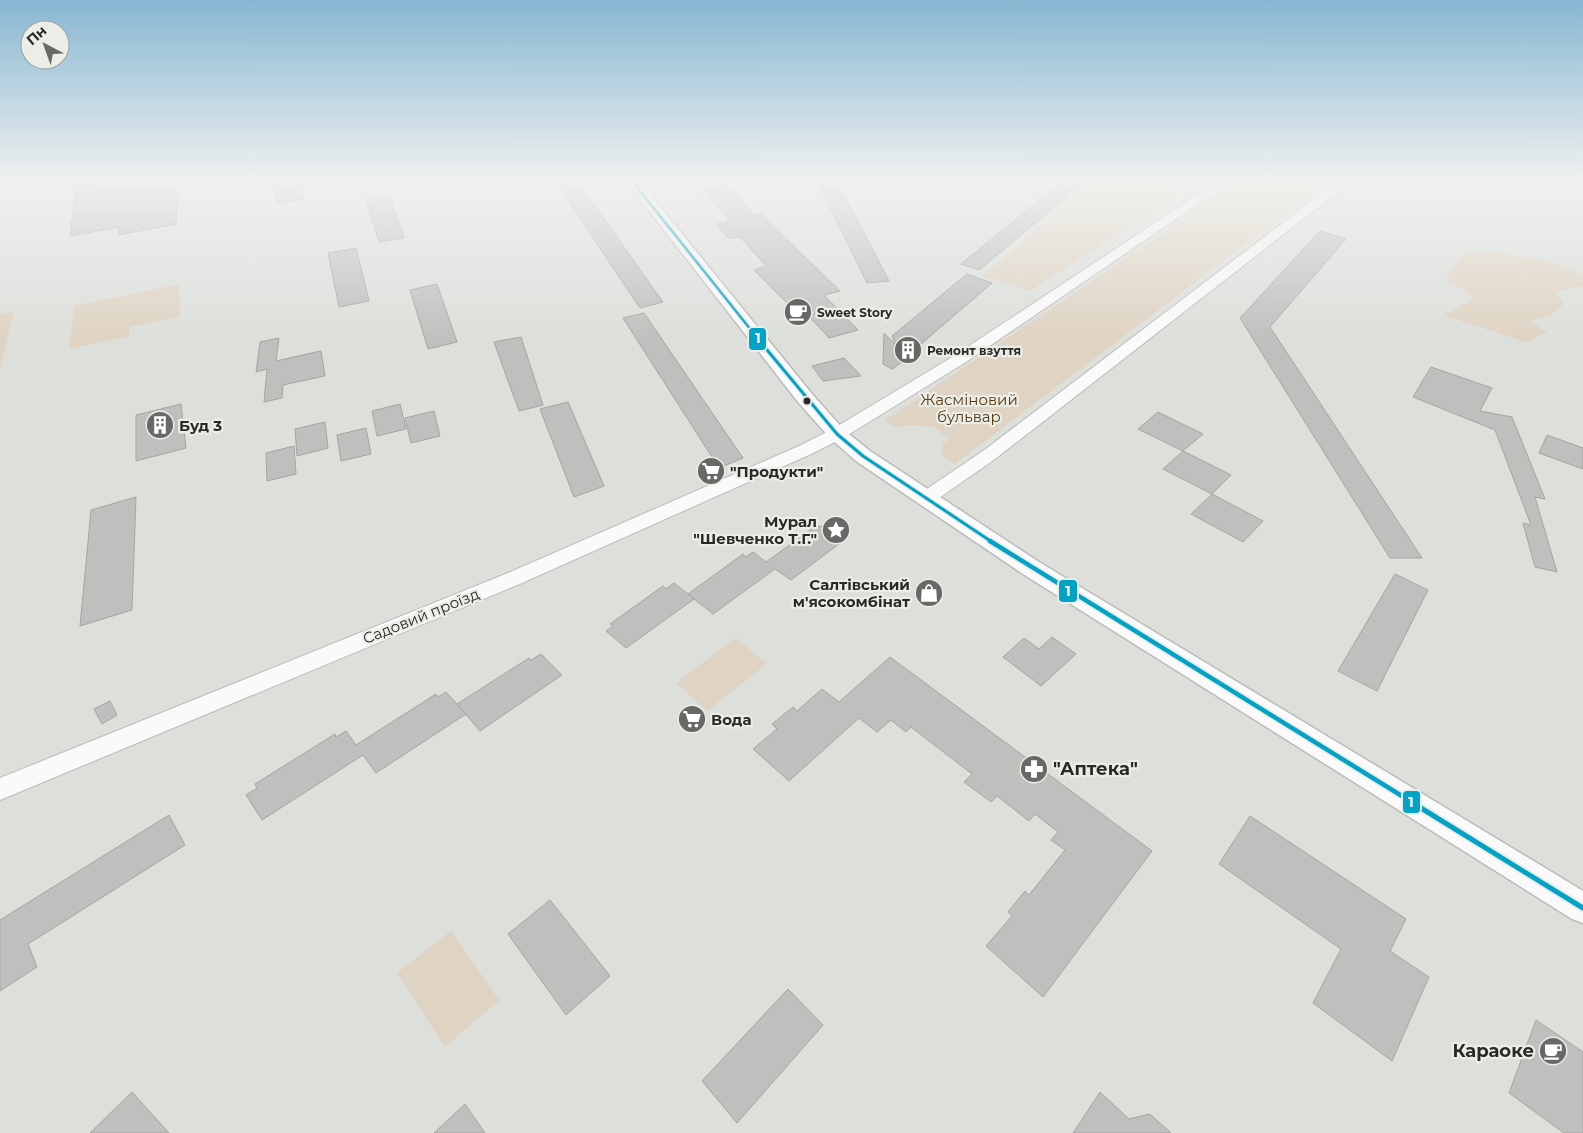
<svg xmlns="http://www.w3.org/2000/svg" width="1583" height="1133" font-family="Montserrat,sans-serif">
  <style>
    .green { fill: #dfd3c3 }
    .building { fill: #bfc0be; stroke: #a4a5a3 }
    .lines { fill: none; stroke-linecap: round; stroke-linejoin: round }
    .tertiary-casing { stroke: #bbbcba; stroke-width: 2 }
    .secondary-casing { stroke: #bbbcba; stroke-width: 3 }
    .tertiary { fill: #fafafa; fill-rule: evenodd }
    .secondary { fill: #fafafa; fill-rule: evenodd }
    .bus-1-far3-casing { stroke: #ebede7; stroke-width: 5 }
    .bus-1-far2-casing { stroke: #ebede7; stroke-width: 6 }
    .bus-1-far1-casing { stroke: #ebede7; stroke-width: 8 }
    .bus-1-casing { stroke: #ebede7; stroke-width: 9 }
    .bus-1-far3 { stroke: #02a3c6; stroke-width: 2.5 }
    .bus-1-far2 { stroke: #02a3c6; stroke-width: 3 }
    .bus-1-far1 { stroke: #02a3c6; stroke-width: 4.5 }
    .bus-1 { stroke: #02a3c6; stroke-width: 5 }
    .bus-dot { fill: #292a28; stroke: #ebede7; stroke-width: 2 }
    .labels { text-anchor: middle; dominant-baseline: central; stroke-width: 4.5; stroke-linejoin: round; paint-order: stroke }
    .far-poi-label { font-size: 12px; font-weight: bold; fill: #292a28; stroke: #ebede7; text-anchor: start }
    .park-label { font-size: 15px; fill: #583a13; stroke: #ebede7 }
    .poi-label { font-size: 15px; font-weight: bold; fill: #292a28; stroke: #ebede7; text-anchor: start }
    .street-label { font-size: 15px; fill: #292a28; stroke: #ebede7 }
    .near-poi-label { font-size: 18px; font-weight: bold; fill: #292a28; stroke: #ebede7; text-anchor: start }
    .line-badge { stroke: #ebede7; stroke-width: 2 }
    .badge-label { font-size: 14px; text-anchor: middle; font-weight: bold; fill: #fff }
  </style>
  <rect width="100%" height="100%" fill="#dddfdb"/>
  <!-- green -->
  <g class="green">
    <polygon points="1094,181 1135,181 1179,195 1030,291 982,276"/>
    <polygon points="1241,181 1329,181 955,464 942,456 943,443 950,439 934,427 910,425 896,428 884,421"/>
    <path d="M1465,252C1506,252 1545,258 1583,274V286L1556,292L1564,304L1551,316L1530,321L1547,332L1526,342L1443,315L1474,299L1466,290L1448,282L1446,277Z"/>
    <polygon points="179,284 180,317 130,327 129,336 69,349 74,306"/>
    <polygon points="14,312 0,370 0,314"/>
    <polygon points="736,638 767,664 707,711 676,683"/>
    <polygon points="451,931 499,1000 445,1047 397,973"/>
  </g>
  <!-- building -->
  <g class="building">
    <polygon points="112,181 179,181 176,224 118,235 119,227 70,236 76,187"/>
    <polygon points="274,181 300,181 303,199 277,203"/>
    <polygon points="555,181 577,181 663,302 640,308"/>
    <polygon points="694,181 723,181 756,216 761,214 840,291 824,295 858,330 829,338 796,302 788,304 754,270 766,266 740,237 728,238 717,224 730,221"/>
    <polygon points="817,181 837,181 889,281 867,283"/>
    <polygon points="1063,181 1086,181 979,270 961,264"/>
    <polygon points="389,195 404,238 379,242 366,199"/>
    <polygon points="1320,231 1346,239 1270,327 1422,558 1390,558 1240,318"/>
    <polygon points="356,248 369,301 339,307 328,253"/>
    <polygon points="967,274 992,283 906,357 908,358 892,369 883,364 884,333 896,345 892,336"/>
    <polygon points="437,284 457,342 428,349 410,290"/>
    <polygon points="644,313 743,458 719,468 623,318"/>
    <polygon points="521,337 543,405 519,411 494,342"/>
    <polygon points="279,338 276,361 321,351 325,376 283,385 282,398 264,402 267,369 256,372 260,342"/>
    <polygon points="844,358 861,376 823,381 812,366"/>
    <polygon points="1431,367 1492,388 1480,411 1512,417 1545,499 1535,497 1557,572 1535,567 1523,523 1531,525 1495,430 1413,397"/>
    <polygon points="568,402 604,486 574,497 540,409"/>
    <polygon points="181,404 186,448 136,461 136,415"/>
    <polygon points="400,404 406,429 377,436 372,411"/>
    <polygon points="434,411 440,436 411,443 405,418"/>
    <polygon points="1158,412 1203,434 1183,451 1138,429"/>
    <polygon points="325,422 328,448 297,456 295,429"/>
    <polygon points="366,428 371,454 341,461 337,435"/>
    <polygon points="1547,435 1583,448 1583,469 1539,453"/>
    <polygon points="294,446 296,474 267,481 266,453"/>
    <polygon points="1183,451 1231,475 1212,494 1163,469"/>
    <polygon points="1212,494 1263,521 1243,542 1191,514"/>
    <polygon points="136,497 132,610 80,626 91,510"/>
    <polygon points="825,524 847,538 791,580 775,569 713,614 688,594 743,554 746,557 753,552 766,562 817,525 820,527"/>
    <polygon points="1395,574 1428,590 1377,691 1338,671"/>
    <polygon points="674,583 694,599 626,648 606,631 613,626 610,624 663,586 666,589"/>
    <polygon points="1052,637 1076,654 1041,686 1003,657 1024,638 1039,649"/>
    <polygon points="541,654 562,675 480,731 457,704 529,658 531,660"/>
    <polygon points="890,657 1152,851 1043,997 986,946 1012,916 1008,912 1025,891 1029,895 1065,850 1051,840 1058,832 1035,814 1029,821 997,796 991,802 964,782 972,774 911,727 906,732 891,720 877,732 859,718 789,781 753,749 777,729 772,724 793,707 797,711 822,689 839,702"/>
    <polygon points="446,692 466,714 376,773 363,755 262,820 246,795 257,788 255,784 335,734 336,737 346,731 356,745 436,694 438,697"/>
    <polygon points="110,701 117,715 102,724 94,709"/>
    <polygon points="169,815 185,845 28,944 37,967 0,991 0,920"/>
    <polygon points="1250,816 1406,919 1390,951 1429,977 1392,1061 1313,1003 1341,949 1219,864"/>
    <polygon points="550,900 610,976 566,1015 508,934"/>
    <polygon points="788,989 823,1025 737,1123 702,1081"/>
    <polygon points="1536,1020 1583,1052 1583,1133 1564,1133 1509,1093"/>
    <polygon points="132,1092 169,1133 90,1133"/>
    <polygon points="1100,1092 1129,1119 1150,1114 1171,1133 1073,1133"/>
    <polygon points="465,1104 485,1133 434,1133"/>
  </g>
  <g class="lines">
    <defs>
      <g id="tertiary">
        <polygon points="1218,181 1232,181 966,362 843,438 811,454 522,583 0,800 0,778 508,573 799,446 831,430 954,356"/>
        <polygon points="1338,181 1352,181 995,459 932,503 925,505 918,503 916,499 918,495 983,451"/>
      </g>
      <polygon id="secondary" points="626,181 639,181 812,394 844,430 870,451 1039,562 1583,891 1583,923 1572,919 1023,574 856,461 830,438 798,402"/>
    </defs>
    <!-- tertiary casing -->
    <use href="#tertiary" class="tertiary-casing"/>
    <!-- secondary casing -->
    <use href="#secondary" class="secondary-casing"/>
    <!-- tertiary -->
    <use href="#tertiary" class="tertiary"/>
    <!-- secondary -->
    <use href="#secondary" class="secondary"/>
    <defs>
      <polyline id="bus-1-far3" points="632,181 759,340"/>
      <polyline id="bus-1-far2" points="758,339 837,434 863,456 992,542"/>
      <polyline id="bus-1-far1" points="990,541 1410,801"/>
      <polyline id="bus-1" points="1408,800 1583,908"/>
    </defs>
    <!-- bus-1-far3 casing -->
    <use href="#bus-1-far3" class="bus-1-far3-casing"/>
    <!-- bus-1-far2 casing -->
    <use href="#bus-1-far2" class="bus-1-far2-casing"/>
    <!-- bus-1-far1 casing -->
    <use href="#bus-1-far1" class="bus-1-far1-casing"/>
    <!-- bus-1 casing -->
    <use href="#bus-1" class="bus-1-casing"/>
    <!-- bus-1-far3 -->
    <use href="#bus-1-far3" class="bus-1-far3"/>
    <!-- bus-1-far2 -->
    <use href="#bus-1-far2" class="bus-1-far2"/>
    <!-- bus-1-far1 -->
    <use href="#bus-1-far1" class="bus-1-far1"/>
    <!-- bus-1 -->
    <use href="#bus-1" class="bus-1"/>
  </g>
  <!-- sky -->
  <linearGradient id="sky" x2="0" y2="1"><stop stop-color="#87b7d2"/><stop offset="0.53" stop-color="#f0f1ef"/><stop offset="1" stop-color="#f0f1ef" stop-opacity="0"/></linearGradient>
  <rect width="1583" height="340" fill="url(#sky)"/>
  <!-- icons -->
  <defs>
    <symbol id="cafe-disc" viewBox="-11 -11 22 22"><circle r="9.5" fill="#686967" stroke="#ebede7"/><path d="M-5.5-4.5H6V0H3Q3 3.5 0 3.5H-2.5Q-5.5 3.5-5.5 0ZM3-3.2v2h1.7v-2ZM-6 4.5H4V6H-6Z" fill="#fff"/></symbol>
    <symbol id="building-disc" viewBox="-11 -11 22 22"><circle r="9.5" fill="#686967" stroke="#ebede7"/><path d="M-4-6H4V6H1V3H-1V6H-4ZM-2.5-4.3h1.7v1.8h-1.7ZM.8-4.3h1.7v1.8H.8ZM-2.5-1h1.7V.8h-1.7ZM.8-1h1.7V.8H.8Z" fill="#fff"/></symbol>
    <symbol id="supermarket-disc" viewBox="-11 -11 22 22"><circle r="9.5" fill="#686967" stroke="#ebede7"/><path d="M-6-5.5h2.5l.6 2H6L4.5 2H-2.5L-4.4-4H-6ZM-1.5 3.2a1.3 1.3 0 1 0 .1 0ZM3 3.2a1.3 1.3 0 1 0 .1 0Z" fill="#fff"/></symbol>
    <symbol id="sight-disc" viewBox="-11 -11 22 22"><circle r="9.5" fill="#686967" stroke="#ebede7"/><path d="M0-6L1.8-2.2L6-1.7L2.9 1.2L3.7 5.4L0 3.3L-3.7 5.4L-2.9 1.2L-6-1.7L-1.8-2.2Z" fill="#fff"/></symbol>
    <symbol id="shop-disc" viewBox="-11 -11 22 22"><circle r="9.5" fill="#686967" stroke="#ebede7"/><path d="M-5-2.5h2.3a2.7 3.5 0 0 1 5.4 0H5L5.5 6h-11ZM-1.5-2.5h3a1.5 2.3 0 0 0-3 0Z" fill="#fff"/></symbol>
    <symbol id="pharmacy-disc" viewBox="-11 -11 22 22"><circle r="9.5" fill="#686967" stroke="#ebede7"/><path d="M-2-6h4v4h4v4h-4v4h-4v-4h-4v-4h4Z" fill="#fff"/></symbol>
  </defs>
  <g fill-rule="evenodd">
    <use href="#cafe-disc" x="782" y="296" width="32" height="32"/>
    <use href="#building-disc" x="892" y="334" width="32" height="32"/>
    <use href="#building-disc" x="144" y="409" width="32" height="32"/>
    <use href="#supermarket-disc" x="695" y="455" width="32" height="32"/>
    <use href="#sight-disc" x="820" y="514" width="32" height="32"/>
    <use href="#shop-disc" x="913" y="577" width="32" height="32"/>
    <use href="#supermarket-disc" x="676" y="703" width="32" height="32"/>
    <use href="#pharmacy-disc" x="1018" y="753" width="32" height="32"/>
    <use href="#cafe-disc" x="1537" y="1035" width="32" height="32"/>
  </g>
  <!-- markers -->
  <circle class="bus-dot" cx="807" cy="401" r="4.5"/>
  <g class="labels">
    <!-- far-poi labels -->
    <g class="far-poi-label">
      <text x="817" y="312">Sweet Story</text>
      <text x="927" y="350">Ремонт взуття</text>
    </g>
    <!-- park labels -->
    <g class="park-label">
      <text x="969" y="399">Жасміновий<tspan x="969" dy="17">бульвар</tspan></text>
    </g>
    <!-- poi labels -->
    <g class="poi-label">
      <text x="179" y="425">Буд 3</text>
      <text x="730" y="471">"Продукти"</text>
      <text x="817" y="521" text-anchor="end">Мурал<tspan x="817" dy="17">"Шевченко Т.Г."</tspan></text>
      <text x="910" y="584" text-anchor="end">Салтівський<tspan x="910" dy="17">м'ясокомбінат</tspan></text>
      <text x="711" y="719">Вода</text>
    </g>
    <!-- street labels -->
    <g class="street-label">
      <text transform="translate(421 616) rotate(-22)">Садовий проїзд</text>
    </g>
    <!-- near-poi labels -->
    <g class="near-poi-label">
      <text x="1053" y="769">"Аптека"</text>
      <text x="1534" y="1051" text-anchor="end">Караоке</text>
    </g>
  </g>
  <g class="line-badge">
    <rect x="748" y="327" width="19" height="24" rx="5" fill="#02a3c6"/>
    <rect x="1058" y="579" width="20" height="24" rx="5" fill="#02a3c6"/>
    <rect x="1402" y="790" width="19" height="24" rx="5" fill="#02a3c6"/>
  </g>
  <g class="badge-label">
    <text x="758" y="343">1</text>
    <text x="1068" y="596">1</text>
    <text x="1411" y="807">1</text>
  </g>
  <!-- north arrow -->
  <g transform="translate(45 45) rotate(319)"><circle r="24" fill="#ebede7" stroke="#9d9f9b"/>
  <path d="M0-4L9 19L0 12L-9 19Z" fill="#686967"/>
  <text y="-8" font-size="14" font-weight="bold" text-anchor="middle" fill="#292a28">Пн</text>
  </g>
</svg>
